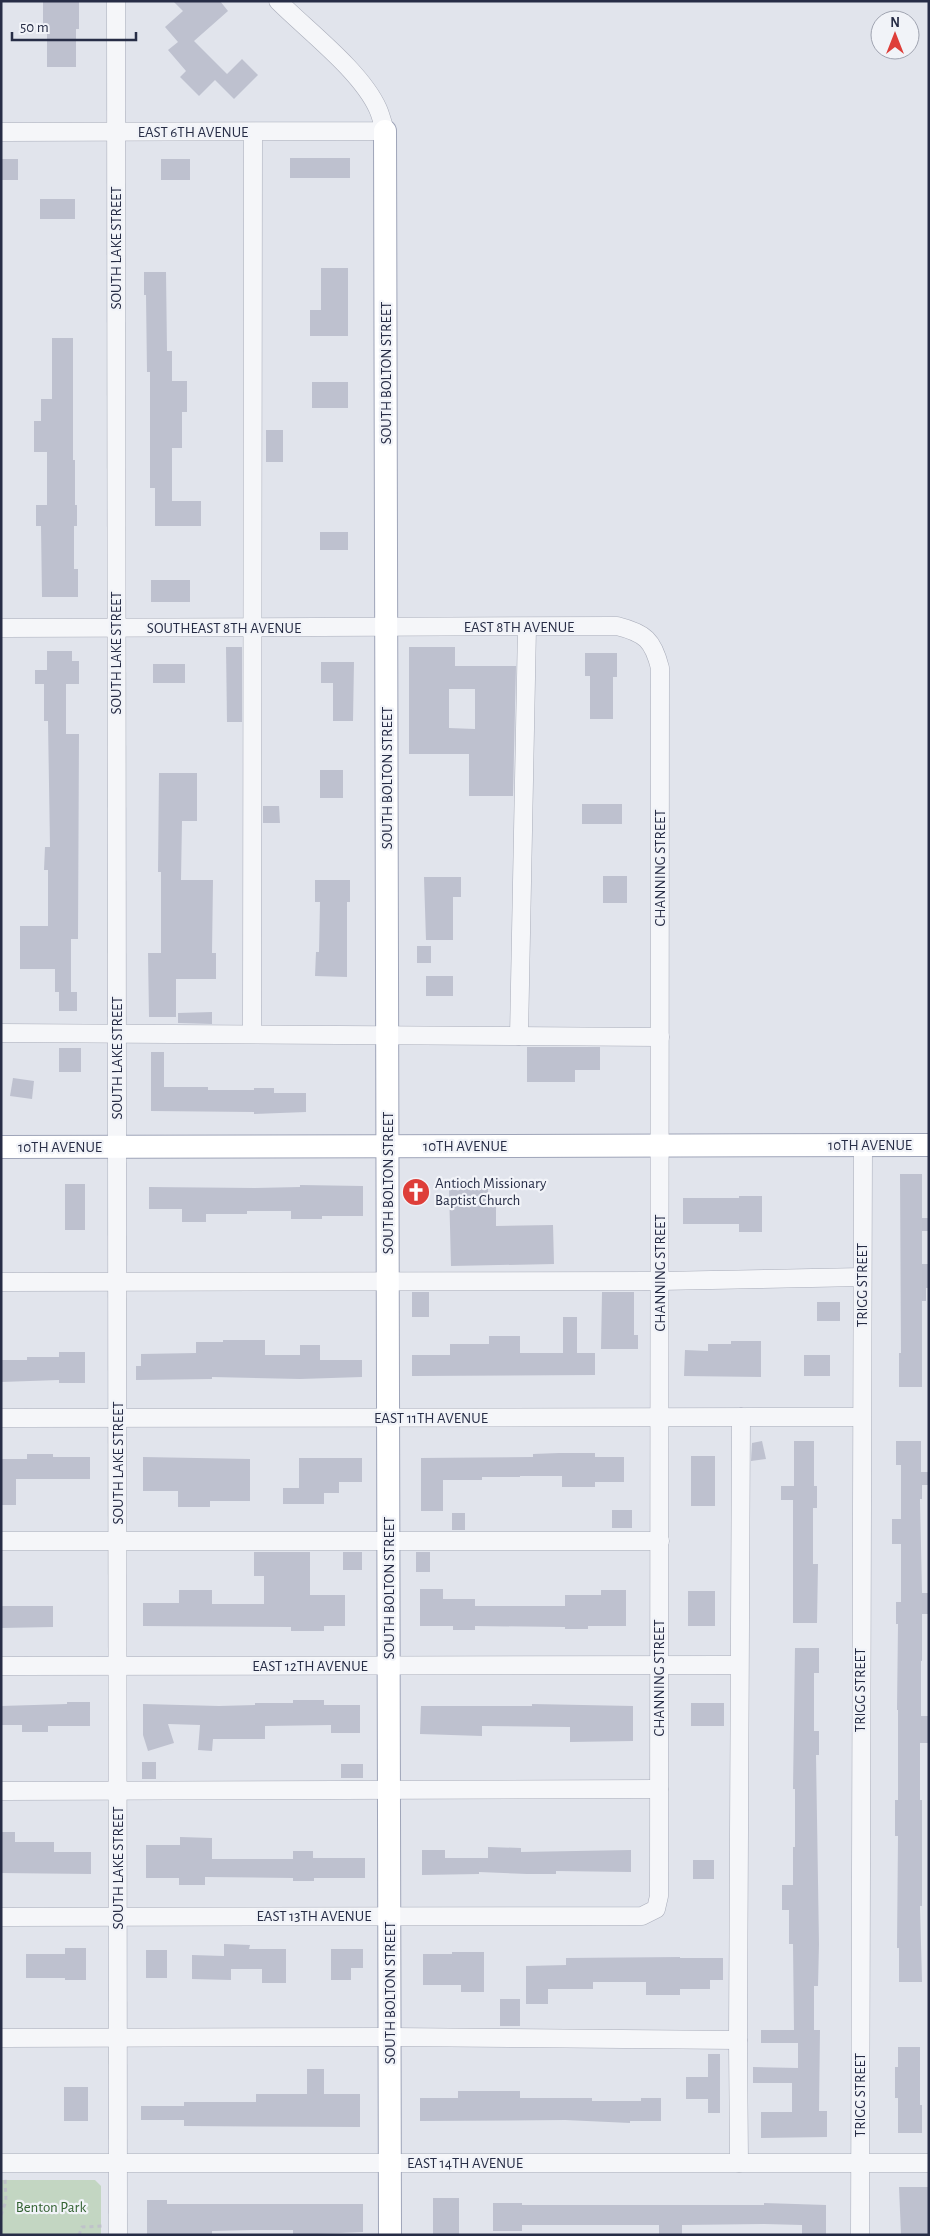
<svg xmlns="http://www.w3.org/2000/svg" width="930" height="2236" font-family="'Alegreya Sans',sans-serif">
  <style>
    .park { fill: #c3d6c2 }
    .building { fill: #bec1cf; fill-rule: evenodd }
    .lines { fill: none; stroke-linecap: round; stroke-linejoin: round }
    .minor-casing { stroke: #a9adba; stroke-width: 19 }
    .major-casing { stroke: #9fa5b9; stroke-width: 24 }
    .path { stroke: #bfc2ca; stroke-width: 3; stroke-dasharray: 4 4; stroke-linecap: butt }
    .minor { stroke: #f5f6f9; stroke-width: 18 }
    .major { stroke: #fff; stroke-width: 22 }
    .labels { text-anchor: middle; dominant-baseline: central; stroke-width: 4.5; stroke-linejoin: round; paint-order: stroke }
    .street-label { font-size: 15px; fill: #272d46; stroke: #f1f3f8 }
    .poi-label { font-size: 15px; fill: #272d46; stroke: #f1f3f8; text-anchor: start }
    .park-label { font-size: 15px; fill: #346333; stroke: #f1f3f8 }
  </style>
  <rect width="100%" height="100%" fill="#e1e4ec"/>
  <!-- park -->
  <polygon class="park" points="1,2180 95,2180 101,2186 101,2235 1,2235"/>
  <!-- building -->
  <g class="building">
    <polygon points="43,1 79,1 79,29 76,29 76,67 47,67 47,29 43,29"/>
    <polygon points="173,1 220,1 228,11 194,41 227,74 242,59 258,75 234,99 215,80 199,96 180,77 186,71 168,50 178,42 165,27 183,11"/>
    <rect x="290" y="158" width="60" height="20"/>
    <rect x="1" y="159" width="17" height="21"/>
    <rect x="161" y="159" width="29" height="21"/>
    <rect x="40" y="199" width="35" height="20"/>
    <polygon points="321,268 348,268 348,336 310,336 310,310 321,310"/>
    <polygon points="144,272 166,272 167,351 172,351 172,381 187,381 187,412 182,412 182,448 172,448 172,501 201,501 201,526 155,526 155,488 150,488 150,372 147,372 146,295 144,295"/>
    <polygon points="52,338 73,338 73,460 75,460 75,505 77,505 77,526 74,526 74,569 78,569 78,597 42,597 41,526 36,526 36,505 47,505 47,452 34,452 34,421 41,421 41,399 52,399"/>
    <rect x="312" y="382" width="36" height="26"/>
    <rect x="266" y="430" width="17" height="32"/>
    <rect x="320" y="532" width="28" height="18"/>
    <rect x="151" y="580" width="39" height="22"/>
    <polygon points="226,647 242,647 242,722 227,722"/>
    <path d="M409,647H455V666H516L513,796H469V754H409ZM449,689H475V729L449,728Z"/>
    <polygon points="47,651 72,651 72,661 79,661 79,684 66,684 66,734 79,734 78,939 71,939 71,992 77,992 77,1011 59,1011 59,992 55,992 55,969 20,969 20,926 48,926 48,870 44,870 45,847 50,847 48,721 44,721 44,684 35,684 35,670 47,670"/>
    <polygon points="585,653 617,653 617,677 613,677 613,719 590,719 590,676 585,676"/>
    <polygon points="321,662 354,662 353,721 333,721 333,683 321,683"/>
    <rect x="153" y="664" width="32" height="19"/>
    <rect x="320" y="770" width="23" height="28"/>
    <polygon points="159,773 197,773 197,821 182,821 181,880 213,880 212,953 216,953 216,979 176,979 176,1017 149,1017 148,953 161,953 161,872 158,872"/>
    <rect x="582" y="804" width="40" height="20"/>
    <polygon points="263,806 279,806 280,823 263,823"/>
    <rect x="603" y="876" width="24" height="27"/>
    <polygon points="424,877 461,877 461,897 453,897 453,940 426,940"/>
    <polygon points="315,880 350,880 350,902 347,902 347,977 315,976 316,952 319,952 320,902 315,902"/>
    <rect x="417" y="946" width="14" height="17"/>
    <rect x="426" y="976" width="27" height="20"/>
    <polygon points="212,1012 212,1024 178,1023 178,1013"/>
    <polygon points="527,1047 600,1047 600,1070 575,1070 575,1082 527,1082"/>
    <rect x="59" y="1048" width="22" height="24"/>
    <polygon points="151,1052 164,1052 164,1087 208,1087 208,1090 254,1090 254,1088 274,1088 274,1093 306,1093 306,1112 254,1114 254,1112 151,1111"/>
    <polygon points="13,1078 34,1081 32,1099 10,1096"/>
    <polygon points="900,1174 922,1174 922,1218 929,1218 929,1231 922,1231 922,1264 929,1264 929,1288 926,1288 926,1301 922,1301 922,1387 899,1387 899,1353 901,1353"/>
    <rect x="65" y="1184" width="20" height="46"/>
    <polygon points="300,1185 363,1186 363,1216 322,1216 322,1219 291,1219 291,1211 247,1211 247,1214 206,1214 206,1222 182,1222 182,1209 149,1209 149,1187 255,1188 300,1187"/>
    <polygon points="488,1187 488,1206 496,1206 496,1226 553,1225 554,1264 451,1266 449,1188"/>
    <polygon points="739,1196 762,1196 762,1232 739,1232 739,1224 683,1224 683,1198 739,1198"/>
    <rect x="412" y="1292" width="17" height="25"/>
    <polygon points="602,1292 634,1292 634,1335 638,1335 638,1349 601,1349"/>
    <rect x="817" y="1302" width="23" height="19"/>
    <polygon points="563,1317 577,1317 577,1353 595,1353 595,1375 412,1376 412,1355 450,1355 450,1344 489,1344 489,1336 520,1336 520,1353 563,1353"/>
    <polygon points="223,1340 265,1340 265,1355 300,1355 300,1345 320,1345 320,1360 362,1360 362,1377 300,1379 212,1377 212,1379 136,1380 136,1366 141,1366 141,1354 196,1353 196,1342 223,1342"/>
    <polygon points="731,1341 761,1341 761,1377 684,1376 685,1350 708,1351 708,1344 731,1344"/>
    <polygon points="59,1352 85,1352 85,1383 59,1383 59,1380 1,1382 1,1360 27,1360 27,1357 59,1357"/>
    <rect x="804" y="1355" width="26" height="21"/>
    <polygon points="762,1441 766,1459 751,1461 752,1443"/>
    <polygon points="794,1441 814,1441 814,1486 817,1486 817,1508 813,1508 813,1564 818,1564 817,1623 793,1623 793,1500 781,1500 781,1486 794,1486"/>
    <polygon points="896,1441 921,1441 921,1472 929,1472 929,1485 922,1485 922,1499 920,1499 922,1593 929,1593 929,1614 922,1614 922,1661 921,1661 921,1716 929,1716 929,1743 920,1743 920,1800 922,1800 922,1906 920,1906 922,1982 899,1982 899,1948 897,1948 898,1836 895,1836 895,1800 898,1800 898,1710 897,1710 898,1624 896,1624 896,1602 901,1602 901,1544 892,1544 892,1519 901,1519 901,1465 896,1465"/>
    <polygon points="559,1453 595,1453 595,1457 624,1457 624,1482 595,1482 595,1487 562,1487 562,1476 520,1476 520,1477 482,1477 482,1480 443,1480 443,1511 421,1511 421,1458 533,1457 533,1454"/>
    <polygon points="27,1454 53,1454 53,1457 90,1457 90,1479 16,1479 16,1505 1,1505 1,1459 27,1459"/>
    <rect x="691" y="1456" width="24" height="50"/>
    <polygon points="143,1457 250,1459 250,1501 210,1501 210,1507 178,1507 178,1491 143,1491"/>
    <polygon points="299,1458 362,1458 362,1482 339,1482 339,1493 324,1493 324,1504 283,1504 283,1488 299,1488"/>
    <rect x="612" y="1510" width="20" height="18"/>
    <rect x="452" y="1513" width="13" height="17"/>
    <polygon points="254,1552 310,1552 310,1595 345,1595 345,1626 324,1626 324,1631 291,1631 291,1627 143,1626 143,1603 179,1603 179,1590 212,1590 212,1604 264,1604 264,1576 254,1576"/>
    <rect x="343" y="1552" width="19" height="18"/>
    <rect x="416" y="1552" width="14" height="20"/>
    <polygon points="420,1589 443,1589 443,1599 475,1599 475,1606 565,1606 565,1595 601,1595 601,1590 626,1590 626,1626 588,1626 588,1629 565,1629 565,1627 475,1626 475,1630 453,1630 453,1626 420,1626"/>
    <rect x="688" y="1591" width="27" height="35"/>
    <polygon points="1,1606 53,1606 53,1627 1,1628"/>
    <polygon points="795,1648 819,1648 819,1673 814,1673 814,1731 819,1731 819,1755 816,1755 819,1944 818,1986 814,1986 814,2030 820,2030 819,2111 827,2111 827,2137 761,2138 761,2112 792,2112 792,2083 753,2083 753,2067 798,2068 798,2043 761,2043 761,2030 794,2030 793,1944 789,1944 789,1910 782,1910 782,1885 793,1885 793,1847 795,1847 795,1789 793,1789"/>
    <polygon points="293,1700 324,1700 324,1705 360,1705 360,1733 331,1733 331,1725 265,1726 265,1739 213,1739 212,1751 198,1750 200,1725 168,1724 174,1743 148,1751 143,1735 143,1704 219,1706 255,1705 255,1703 293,1703"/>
    <polygon points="67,1702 90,1702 90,1726 48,1726 48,1732 22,1732 22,1725 1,1725 1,1706 67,1704"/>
    <rect x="691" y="1703" width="33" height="23"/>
    <polygon points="532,1704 633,1706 633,1741 570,1742 570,1727 482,1726 482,1736 420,1734 421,1706 532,1706"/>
    <rect x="142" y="1762" width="14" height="17"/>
    <rect x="341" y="1764" width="22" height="14"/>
    <polygon points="1,1832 15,1832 15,1842 54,1842 54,1852 91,1852 91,1874 1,1873"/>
    <polygon points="180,1837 212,1838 212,1859 293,1859 293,1851 313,1851 313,1858 365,1858 365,1878 314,1878 314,1881 293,1881 293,1878 205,1877 205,1885 179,1885 179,1878 146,1878 146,1845 180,1845"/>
    <polygon points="488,1847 521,1848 521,1852 631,1850 631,1872 556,1871 556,1874 527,1874 479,1872 479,1874 422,1875 422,1850 445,1850 445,1858 488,1858"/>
    <rect x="693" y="1860" width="21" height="19"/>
    <polygon points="224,1944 250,1945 249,1949 286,1949 286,1983 262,1983 262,1969 231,1969 231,1980 192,1979 192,1955 224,1956"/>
    <polygon points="65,1948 86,1948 86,1980 65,1980 65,1978 26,1978 26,1954 65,1954"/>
    <polygon points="331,1949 363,1949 363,1968 351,1968 351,1980 331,1980"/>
    <rect x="146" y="1950" width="21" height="28"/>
    <polygon points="452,1952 484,1952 484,1992 461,1992 461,1985 423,1985 423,1954 452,1954"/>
    <polygon points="680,1957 680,1958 723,1958 723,1980 710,1980 710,1989 680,1989 680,1995 646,1995 646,1982 593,1982 593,1989 548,1989 548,2004 526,2004 526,1966 566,1965 566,1958"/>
    <rect x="500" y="1999" width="20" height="27"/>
    <polygon points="898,2047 920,2047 920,2105 922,2105 922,2133 898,2133 898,2098 895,2098 895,2067 898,2067"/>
    <polygon points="708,2054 720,2054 720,2113 708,2113 708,2099 686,2099 686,2077 708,2077"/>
    <polygon points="307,2069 324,2069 324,2094 360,2094 360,2127 184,2126 184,2120 141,2120 141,2106 184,2106 184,2102 256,2102 256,2094 307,2094"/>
    <rect x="64" y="2087" width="24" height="34"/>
    <polygon points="458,2091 520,2091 520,2098 592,2098 592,2101 641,2101 641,2098 661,2098 661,2121 630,2121 630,2123 565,2120 420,2121 420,2098 458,2098"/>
    <polygon points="899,2187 929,2187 929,2235 901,2235"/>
    <rect x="433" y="2198" width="26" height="37"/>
    <polygon points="147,2200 167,2200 167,2204 363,2204 363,2232 293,2235 293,2230 251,2230 212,2231 212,2234 147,2235"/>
    <polygon points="493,2203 522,2203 522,2205 764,2205 764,2203 826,2205 826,2235 802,2235 802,2225 764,2224 682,2225 682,2235 659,2235 659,2225 522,2225 522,2231 493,2231"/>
  </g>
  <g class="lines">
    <defs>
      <g id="minor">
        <polyline points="116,1 118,2235"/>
        <path d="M1,132L385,131C383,124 381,116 378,109C361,71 308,31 278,1"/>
        <path d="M1,628L617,626C645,633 653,640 660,668L659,1896L656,1909L642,1916L1,1917"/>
        <polyline points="1,1033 660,1037"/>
        <polyline points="252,1034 253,132"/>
        <polyline points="519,1036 527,627"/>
        <polyline points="1,1282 660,1281 862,1277"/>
        <polyline points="1,1418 861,1417"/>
        <polyline points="1,1541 660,1541"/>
        <polyline points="1,1666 739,1665"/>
        <polyline points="1,1791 659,1789"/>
        <polyline points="1,2038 390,2037 738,2040"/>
        <polyline points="1,2163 929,2163"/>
        <polyline points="739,2163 738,2040 741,1417"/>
        <polyline points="860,2235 863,1145"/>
      </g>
      <g id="major">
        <polyline points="385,131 390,2235"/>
        <polyline points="1,1147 929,1145"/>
      </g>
    </defs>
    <!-- minor casing -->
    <use href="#minor" class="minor-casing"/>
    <!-- major casing -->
    <use href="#major" class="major-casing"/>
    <!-- path -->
    <g class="path">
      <polyline points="1,2215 6,2201 5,2178"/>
      <polyline points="79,2235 82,2227 103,2226"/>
    </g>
    <!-- minor -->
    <use href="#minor" class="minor"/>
    <!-- major -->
    <use href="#major" class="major"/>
  </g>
  <!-- icons -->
  <defs>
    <symbol id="church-disc" viewBox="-11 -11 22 22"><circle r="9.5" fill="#de3e39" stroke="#f1f3f8"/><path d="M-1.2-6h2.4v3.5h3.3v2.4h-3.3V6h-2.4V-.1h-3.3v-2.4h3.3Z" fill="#fff"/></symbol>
  </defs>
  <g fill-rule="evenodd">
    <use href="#church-disc" x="400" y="1176" width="32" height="32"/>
  </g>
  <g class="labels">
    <!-- street labels -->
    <g class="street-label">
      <text x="193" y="132">EAST 6TH AVENUE</text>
      <text transform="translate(116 248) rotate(-90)">SOUTH LAKE STREET</text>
      <text transform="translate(386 373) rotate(-90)">SOUTH BOLTON STREET</text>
      <text x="519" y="627">EAST 8TH AVENUE</text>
      <text x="224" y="628">SOUTHEAST 8TH AVENUE</text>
      <text transform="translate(116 653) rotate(-90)">SOUTH LAKE STREET</text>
      <text transform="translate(387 778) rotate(-90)">SOUTH BOLTON STREET</text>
      <text transform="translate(660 868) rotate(-90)">CHANNING STREET</text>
      <text transform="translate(117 1058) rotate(-90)">SOUTH LAKE STREET</text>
      <text x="870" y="1145">10TH AVENUE</text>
      <text x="465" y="1146">10TH AVENUE</text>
      <text x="60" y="1147">10TH AVENUE</text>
      <text transform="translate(388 1183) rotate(-90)">SOUTH BOLTON STREET</text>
      <text transform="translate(660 1273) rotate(-90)">CHANNING STREET</text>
      <text transform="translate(862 1285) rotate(-90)">TRIGG STREET</text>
      <text x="431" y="1418">EAST 11TH AVENUE</text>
      <text transform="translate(118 1463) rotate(-90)">SOUTH LAKE STREET</text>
      <text transform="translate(389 1588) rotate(-90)">SOUTH BOLTON STREET</text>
      <text x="310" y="1666">EAST 12TH AVENUE</text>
      <text transform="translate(659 1678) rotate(-90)">CHANNING STREET</text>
      <text transform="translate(860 1690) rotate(-90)">TRIGG STREET</text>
      <text transform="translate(118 1868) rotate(-90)">SOUTH LAKE STREET</text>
      <text x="314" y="1916">EAST 13TH AVENUE</text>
      <text transform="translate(390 1993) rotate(-90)">SOUTH BOLTON STREET</text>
      <text transform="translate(860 2095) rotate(-90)">TRIGG STREET</text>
      <text x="465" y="2163">EAST 14TH AVENUE</text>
    </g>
    <!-- poi labels -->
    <g class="poi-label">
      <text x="435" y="1183">Antioch Missionary<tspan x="435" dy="17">Baptist Church</tspan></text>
    </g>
    <!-- park labels -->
    <g class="park-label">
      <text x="51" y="2207">Benton Park</text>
    </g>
  </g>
  <!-- border -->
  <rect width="930" height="2236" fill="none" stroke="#272d46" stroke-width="5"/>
  <!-- north arrow -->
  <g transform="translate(895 35)"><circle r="24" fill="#f1f3f8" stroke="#a0a4b1"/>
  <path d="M0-4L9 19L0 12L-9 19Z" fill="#de3e39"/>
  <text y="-8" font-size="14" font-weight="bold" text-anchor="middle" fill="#272d46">N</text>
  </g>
  <!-- scale -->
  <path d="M12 32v8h124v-8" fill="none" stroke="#272d46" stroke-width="2.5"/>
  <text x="20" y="32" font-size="15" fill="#272d46" stroke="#f1f3f8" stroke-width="4" paint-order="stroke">50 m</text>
</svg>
